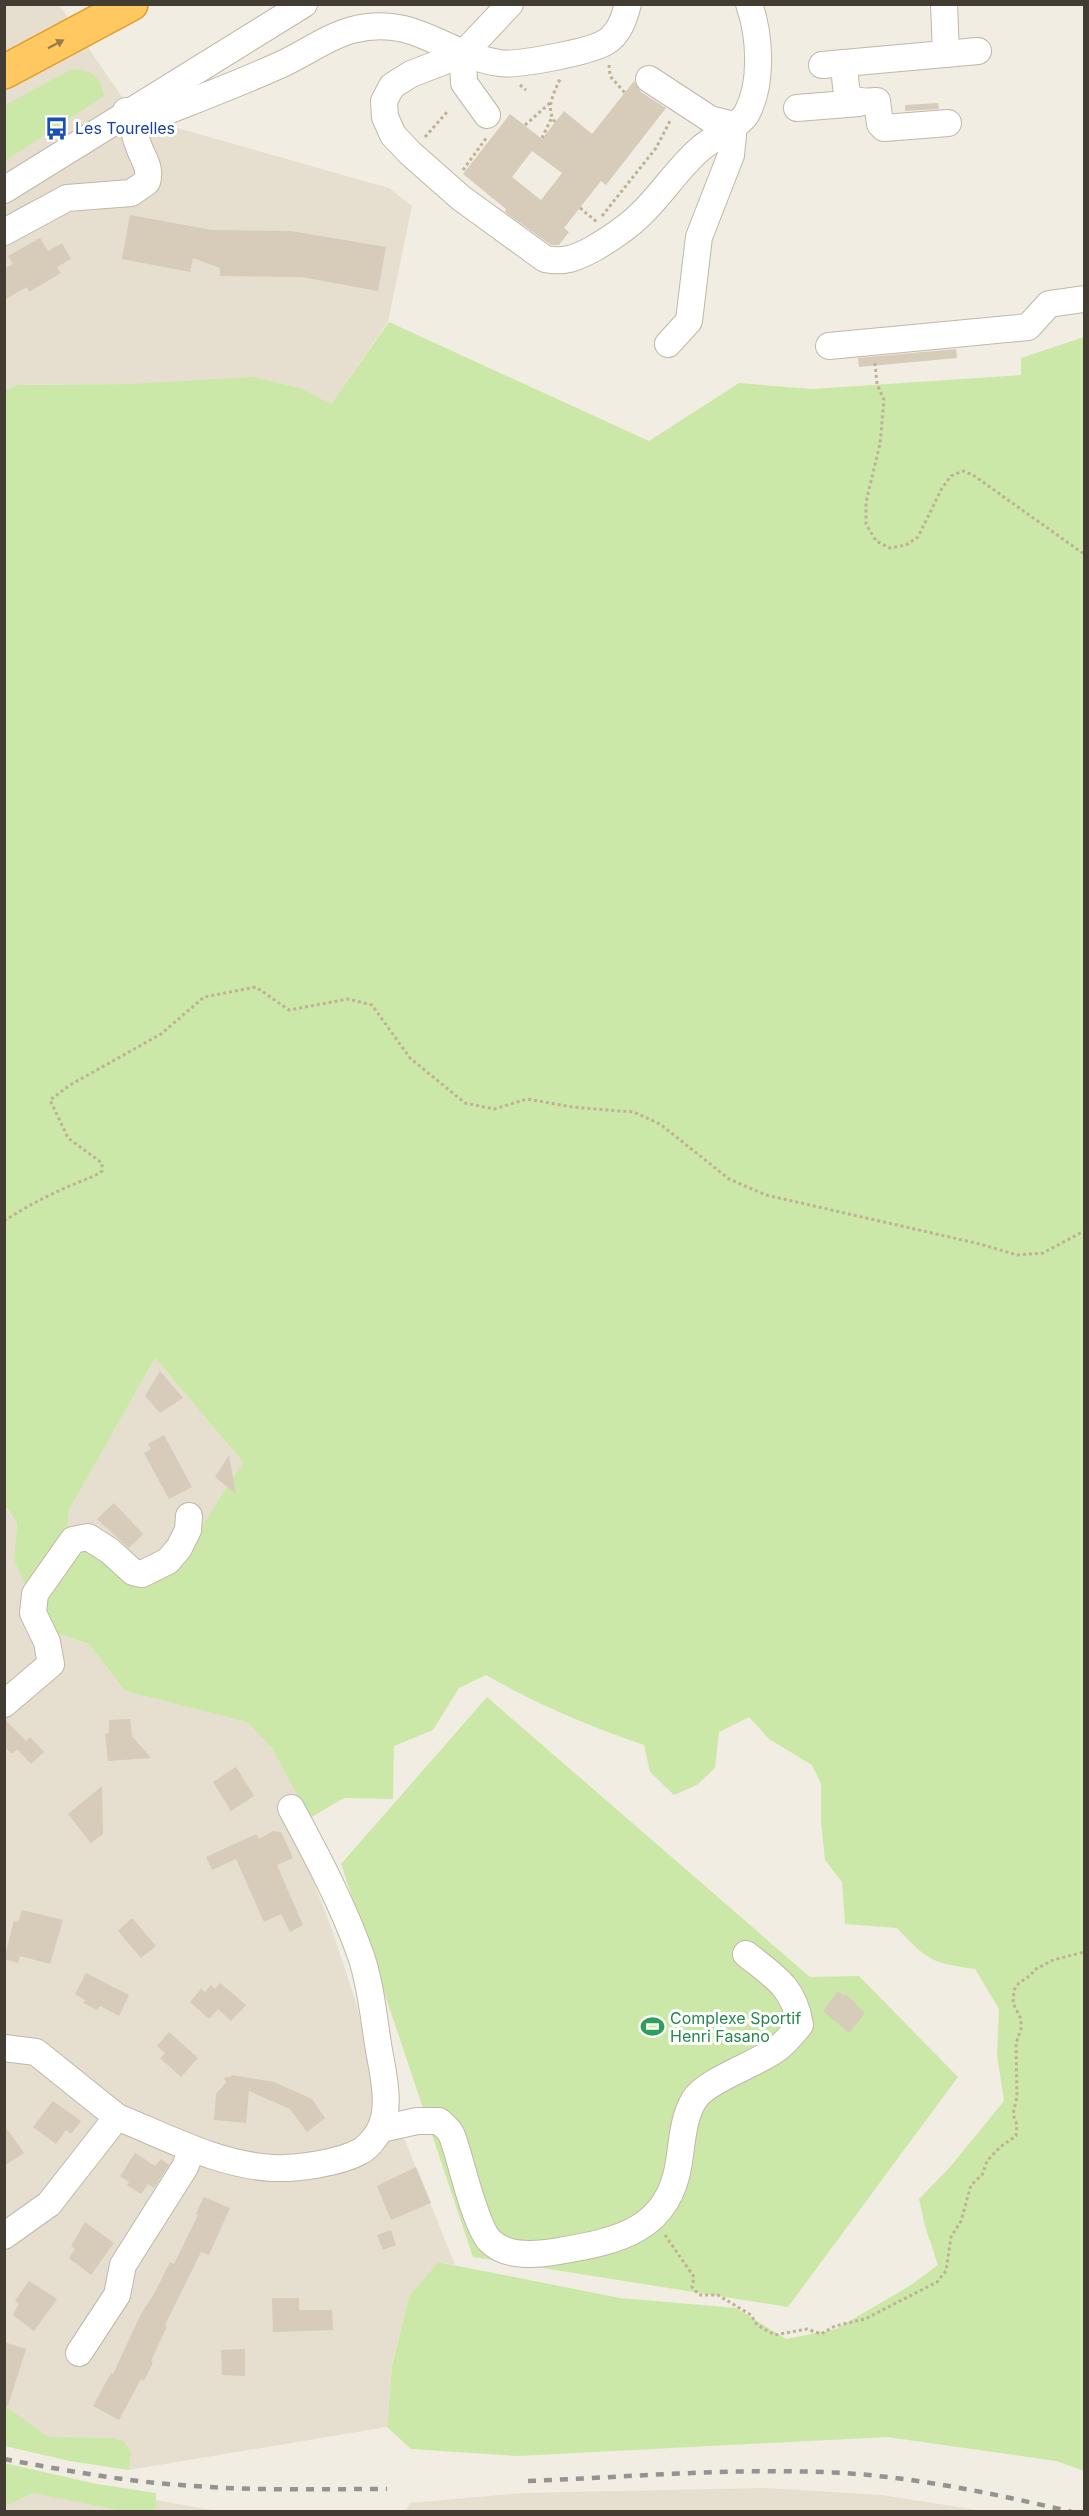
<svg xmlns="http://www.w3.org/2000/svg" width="1089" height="2516" font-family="Inter,sans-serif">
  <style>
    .residential { fill: #e6dfd0 }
    .green { fill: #cce8a8 }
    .building { fill: #d7cbba; fill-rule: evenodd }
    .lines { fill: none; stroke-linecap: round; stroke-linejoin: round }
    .minor-casing { stroke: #c0b7a7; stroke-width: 28 }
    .highway-casing { stroke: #e39d2b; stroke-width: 36 }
    .path { stroke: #c0b095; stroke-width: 3; stroke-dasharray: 3 3; stroke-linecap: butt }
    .minor { stroke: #fff; stroke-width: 26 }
    .highway { stroke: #ffc860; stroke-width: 33 }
    .rail { stroke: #939393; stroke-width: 4.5; stroke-dasharray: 8 8; stroke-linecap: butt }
    .oneway { fill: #987b47 }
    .labels { text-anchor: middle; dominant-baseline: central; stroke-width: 6; stroke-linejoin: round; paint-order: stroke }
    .transit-label { font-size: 16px; fill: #164399; stroke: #fff; text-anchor: start }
    .leisure-label { font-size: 16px; fill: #27864d; stroke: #fff; text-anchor: start }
  </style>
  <rect width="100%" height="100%" fill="#f2ede2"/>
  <!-- residential -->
  <g class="residential">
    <polygon points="4,5 59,5 135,116 389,188 412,206 388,322 331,404 303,389 129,384 18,385 5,390"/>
    <polygon points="155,1358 243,1462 177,1565 138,1590 104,1558 50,1631 89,1644 125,1691 247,1722 271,1747 310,1818 305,1860 334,1935 355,2000 380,2097 382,2119 405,2140 455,2265 438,2262 409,2296 392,2363 387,2427 129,2470 70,2461 5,2446 4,1506 17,1523 14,1560 67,1534 69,1510"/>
    <polygon points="4,2463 121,2494 218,2511 5,2511"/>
    <polygon points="766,2488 882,2495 983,2511 406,2511 410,2503 522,2493"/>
  </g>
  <!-- green -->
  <g class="green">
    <path d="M72,69C94,72 99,73 104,96L5,161V105Z"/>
    <path d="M389,322L649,441L739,383L812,389L1021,375V358L1084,337V2471L1056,2461L887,2437L517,2456L411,2449L387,2427L392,2365L409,2296L438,2262L620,2298L736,2308L786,2339L836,2329L911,2285L938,2265L925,2226L919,2199L950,2167L1004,2101L997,2055L999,2009L975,1969C931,1963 927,1960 897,1928L845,1924L842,1882L825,1860L821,1822V1784L812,1765L769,1739L749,1717L719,1732L715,1768L697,1785L674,1795L650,1772L644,1745C589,1726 536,1704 486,1675L459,1688L433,1730L394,1746L393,1799L344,1798L310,1818L271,1747L247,1722L125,1691L89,1644L50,1631L42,1604L54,1579L86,1549L104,1558L139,1589L177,1565L243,1462L155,1358L69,1510L67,1534L28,1590L14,1560L17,1523L5,1506V390L18,385L129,384L253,377L303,389L331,404Z"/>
    <polygon points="487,1697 810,1977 859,1976 958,2077 788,2307 473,2257 341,1864"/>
    <polygon points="5,2406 48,2437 109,2438 124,2441 131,2453 129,2470 70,2461 5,2446"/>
    <polygon points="4,2463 97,2484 156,2493 156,2507 151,2511 124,2511 33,2493 5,2506"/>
  </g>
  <!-- building -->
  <g class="building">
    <path d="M634,81L641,92L666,108L606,185L601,181L564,228L569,232L559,245H551L505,212L506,209L463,174L510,114L542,139L564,111L592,134ZM532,151L562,173L541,200L512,177Z"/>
    <polygon points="938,103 939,109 905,111 905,105"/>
    <polygon points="130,215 212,230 291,231 386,247 378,291 301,277 220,276 220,268 193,258 190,272 122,259"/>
    <polygon points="40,238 48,251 62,243 71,259 57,267 61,273 29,292 27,287 4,300 4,269 13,264 8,256"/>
    <polygon points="956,349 957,358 859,367 858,358"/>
    <polygon points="160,1371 183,1398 160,1413 145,1396"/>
    <polygon points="164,1435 192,1487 169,1499 144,1453 151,1449 148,1444"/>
    <polygon points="229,1455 236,1494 215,1477"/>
    <polygon points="114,1503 143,1534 129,1548 97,1519"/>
    <polygon points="4,1719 26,1741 30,1737 44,1752 31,1764 17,1749 12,1754 4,1746"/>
    <polygon points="130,1719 132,1736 151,1758 108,1761 105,1734 109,1733 109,1720"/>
    <polygon points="236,1767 254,1796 231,1811 213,1782"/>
    <polygon points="102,1786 103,1834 91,1843 68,1814"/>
    <polygon points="273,1831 281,1832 293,1858 277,1865 303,1925 290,1932 281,1914 264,1922 236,1859 212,1870 206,1857 256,1834 259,1839"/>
    <polygon points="22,1910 63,1920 50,1964 20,1956 18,1963 4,1959 14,1921 18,1922"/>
    <polygon points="132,1918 156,1946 141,1958 118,1931"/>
    <polygon points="86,1973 129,1995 119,2016 100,2006 97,2010 83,2003 85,2000 75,1994"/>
    <polygon points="220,1983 246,2005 231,2021 218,2009 209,2019 190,2002 201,1989 205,1992 211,1985 215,1989"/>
    <polygon points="838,1991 844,1996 846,1994 865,2013 849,2033 823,2011"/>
    <polygon points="169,2032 198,2058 181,2077 160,2058 165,2053 157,2046"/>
    <polygon points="232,2075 274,2082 312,2099 325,2118 307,2132 290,2109 249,2091 246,2123 214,2120 216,2094 227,2081 224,2080 225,2077 230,2077"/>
    <polygon points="53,2101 81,2121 71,2134 66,2130 56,2144 33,2127"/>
    <polygon points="4,2125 24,2153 4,2166"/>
    <polygon points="135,2153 155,2166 161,2159 169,2165 154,2188 148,2184 141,2194 127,2185 129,2182 120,2176"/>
    <polygon points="416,2167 431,2203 391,2220 377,2186"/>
    <polygon points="204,2197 230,2208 209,2255 201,2252 165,2325 167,2326 151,2361 153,2362 144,2381 141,2379 119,2420 93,2406 111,2373 113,2374 141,2314 155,2292 170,2262 174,2264 198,2215 196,2214"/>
    <polygon points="85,2222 114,2243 91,2275 69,2258 75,2249 71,2246"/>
    <polygon points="391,2230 396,2245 383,2250 377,2235"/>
    <polygon points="29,2281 57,2299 34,2331 13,2315 19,2304 15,2301"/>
    <polygon points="272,2298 299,2298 299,2310 332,2310 333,2330 273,2332"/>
    <polygon points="4,2342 26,2349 8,2406 4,2406"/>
    <polygon points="245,2349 245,2376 222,2375 221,2350"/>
  </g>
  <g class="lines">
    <defs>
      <g id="minor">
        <path d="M510,4L463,54L411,74L392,86L384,101L385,117L393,135L410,153L461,198L545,259C564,263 576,258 593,249C610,239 627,228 641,214C662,194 678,168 700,149C712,138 740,126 747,113C763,83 760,35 749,4"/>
        <polyline points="944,4 946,54"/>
        <polyline points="463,54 464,83 487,115"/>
        <path d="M844,63C847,93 842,104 877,101L880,124L884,128L948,123"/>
        <polyline points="822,65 978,51"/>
        <polyline points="649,79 710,119 734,125 731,155 699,237 689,321 668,344"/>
        <polyline points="797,108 859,103"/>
        <path d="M135,124C184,104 234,86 282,64C304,54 329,36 352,30C416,14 441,54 499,63C516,66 590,52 606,42C619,34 624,19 628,4"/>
        <polyline points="4,190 304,4"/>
        <path d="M4,232L67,198L131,193L147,182C151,167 144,161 139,147C133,133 135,126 126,111"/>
        <polyline points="829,346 1028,327 1049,304 1084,299"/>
        <polyline points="4,1704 51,1664 47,1642 33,1613 35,1594 73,1540 88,1537 110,1551 133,1572 142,1574 168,1561 179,1548 188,1530 189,1516"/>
        <polyline points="4,2048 36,2052 117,2117"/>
        <path d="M381,2129L417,2121H439C443,2125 449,2129 451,2134C454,2139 455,2146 457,2151C463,2171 477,2228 490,2241C507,2258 537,2255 559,2251C619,2241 669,2230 679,2162C682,2143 683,2118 694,2100C706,2080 758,2064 778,2048C786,2042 793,2033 800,2025C794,1987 775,1977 746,1954"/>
        <path d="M4,2236L49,2204L117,2117C167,2137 218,2165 273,2168C297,2169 340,2163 361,2151C367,2148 376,2137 379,2131C392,2109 383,2073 379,2050C374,2021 371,1985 361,1956C343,1905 317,1856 291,1808"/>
        <polyline points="79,2353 117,2295 123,2265 185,2167 192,2149"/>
      </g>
      <polyline id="highway" points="4,72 131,4"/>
    </defs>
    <!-- minor casing -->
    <use href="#minor" class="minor-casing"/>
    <!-- highway casing -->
    <use href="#highway" class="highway-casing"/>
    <!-- path -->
    <g class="path">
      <polyline points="609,65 610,76 625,93"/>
      <polyline points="520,85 526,90"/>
      <path d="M555,122C545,108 554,93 560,79"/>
      <polyline points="525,125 550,103"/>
      <polyline points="425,137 447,112"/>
      <polyline points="542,138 552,117"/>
      <polyline points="463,170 487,137"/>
      <polyline points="580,208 597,222"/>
      <polyline points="602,216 656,148 671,119"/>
      <polyline points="875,363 877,384 884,400 880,444 866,502 866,524 876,541 890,548 906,545 918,537 942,488 951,476 963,471 973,475 1084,554"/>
      <path d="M4,1221C27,1206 52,1193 77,1183C86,1179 94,1177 102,1171V1163L68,1138L50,1100L70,1085L161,1034L204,997L256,987L289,1010L348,999L372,1005L410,1058L465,1103L494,1109L527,1099L572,1107L634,1112L660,1124L729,1179L766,1195L980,1244L1017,1255L1043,1253L1084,1231"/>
      <polyline points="665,2235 694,2277 692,2287 699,2295 718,2295 751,2315 757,2325 775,2335 807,2329 821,2334 835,2326 865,2319 937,2282 946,2271 951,2237 961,2221 971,2185 982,2175 987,2161 1000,2147 1016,2136 1017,2125 1013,2114 1017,2097 1016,2043 1021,2029 1021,2019 1013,2003 1014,1990 1019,1983 1031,1975 1034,1970 1053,1960 1084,1952"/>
    </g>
    <!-- minor -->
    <use href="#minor" class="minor"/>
    <!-- highway -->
    <use href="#highway" class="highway"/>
    <!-- rail -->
    <g class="rail">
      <path d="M4,2459C63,2470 122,2481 181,2485C250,2491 319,2489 387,2489"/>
      <path d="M528,2481C632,2477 738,2467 843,2473C921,2478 996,2494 1072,2512"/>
    </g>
  </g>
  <!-- one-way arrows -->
  <defs><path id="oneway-solid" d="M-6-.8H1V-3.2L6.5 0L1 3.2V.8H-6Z" transform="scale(1.5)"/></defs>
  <use class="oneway" href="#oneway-solid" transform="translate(56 44) rotate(-28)"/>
  <!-- icons -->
  <defs>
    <symbol id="bus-bare" viewBox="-9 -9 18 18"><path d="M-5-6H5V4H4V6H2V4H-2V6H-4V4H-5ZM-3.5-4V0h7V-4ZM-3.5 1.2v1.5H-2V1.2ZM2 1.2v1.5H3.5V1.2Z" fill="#1a4fb4" stroke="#fff" stroke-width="2.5" paint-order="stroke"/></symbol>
    <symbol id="stadium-bare" viewBox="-9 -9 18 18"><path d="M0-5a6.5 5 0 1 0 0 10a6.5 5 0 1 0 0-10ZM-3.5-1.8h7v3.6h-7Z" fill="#2e9e5b" stroke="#fff" stroke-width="2.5" paint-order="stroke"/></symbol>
  </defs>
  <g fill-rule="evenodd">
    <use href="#bus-bare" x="40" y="112" width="33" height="33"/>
    <use href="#stadium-bare" x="636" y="2010" width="33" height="33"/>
  </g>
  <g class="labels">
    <!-- transit labels -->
    <g class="transit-label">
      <text x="75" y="128">Les Tourelles</text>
    </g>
    <!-- leisure labels -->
    <g class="leisure-label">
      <text x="670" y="2018">Complexe Sportif<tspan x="670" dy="18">Henri Fasano</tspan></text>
    </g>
  </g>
  <!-- border -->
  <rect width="1089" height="2516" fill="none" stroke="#433c32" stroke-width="12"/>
</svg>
